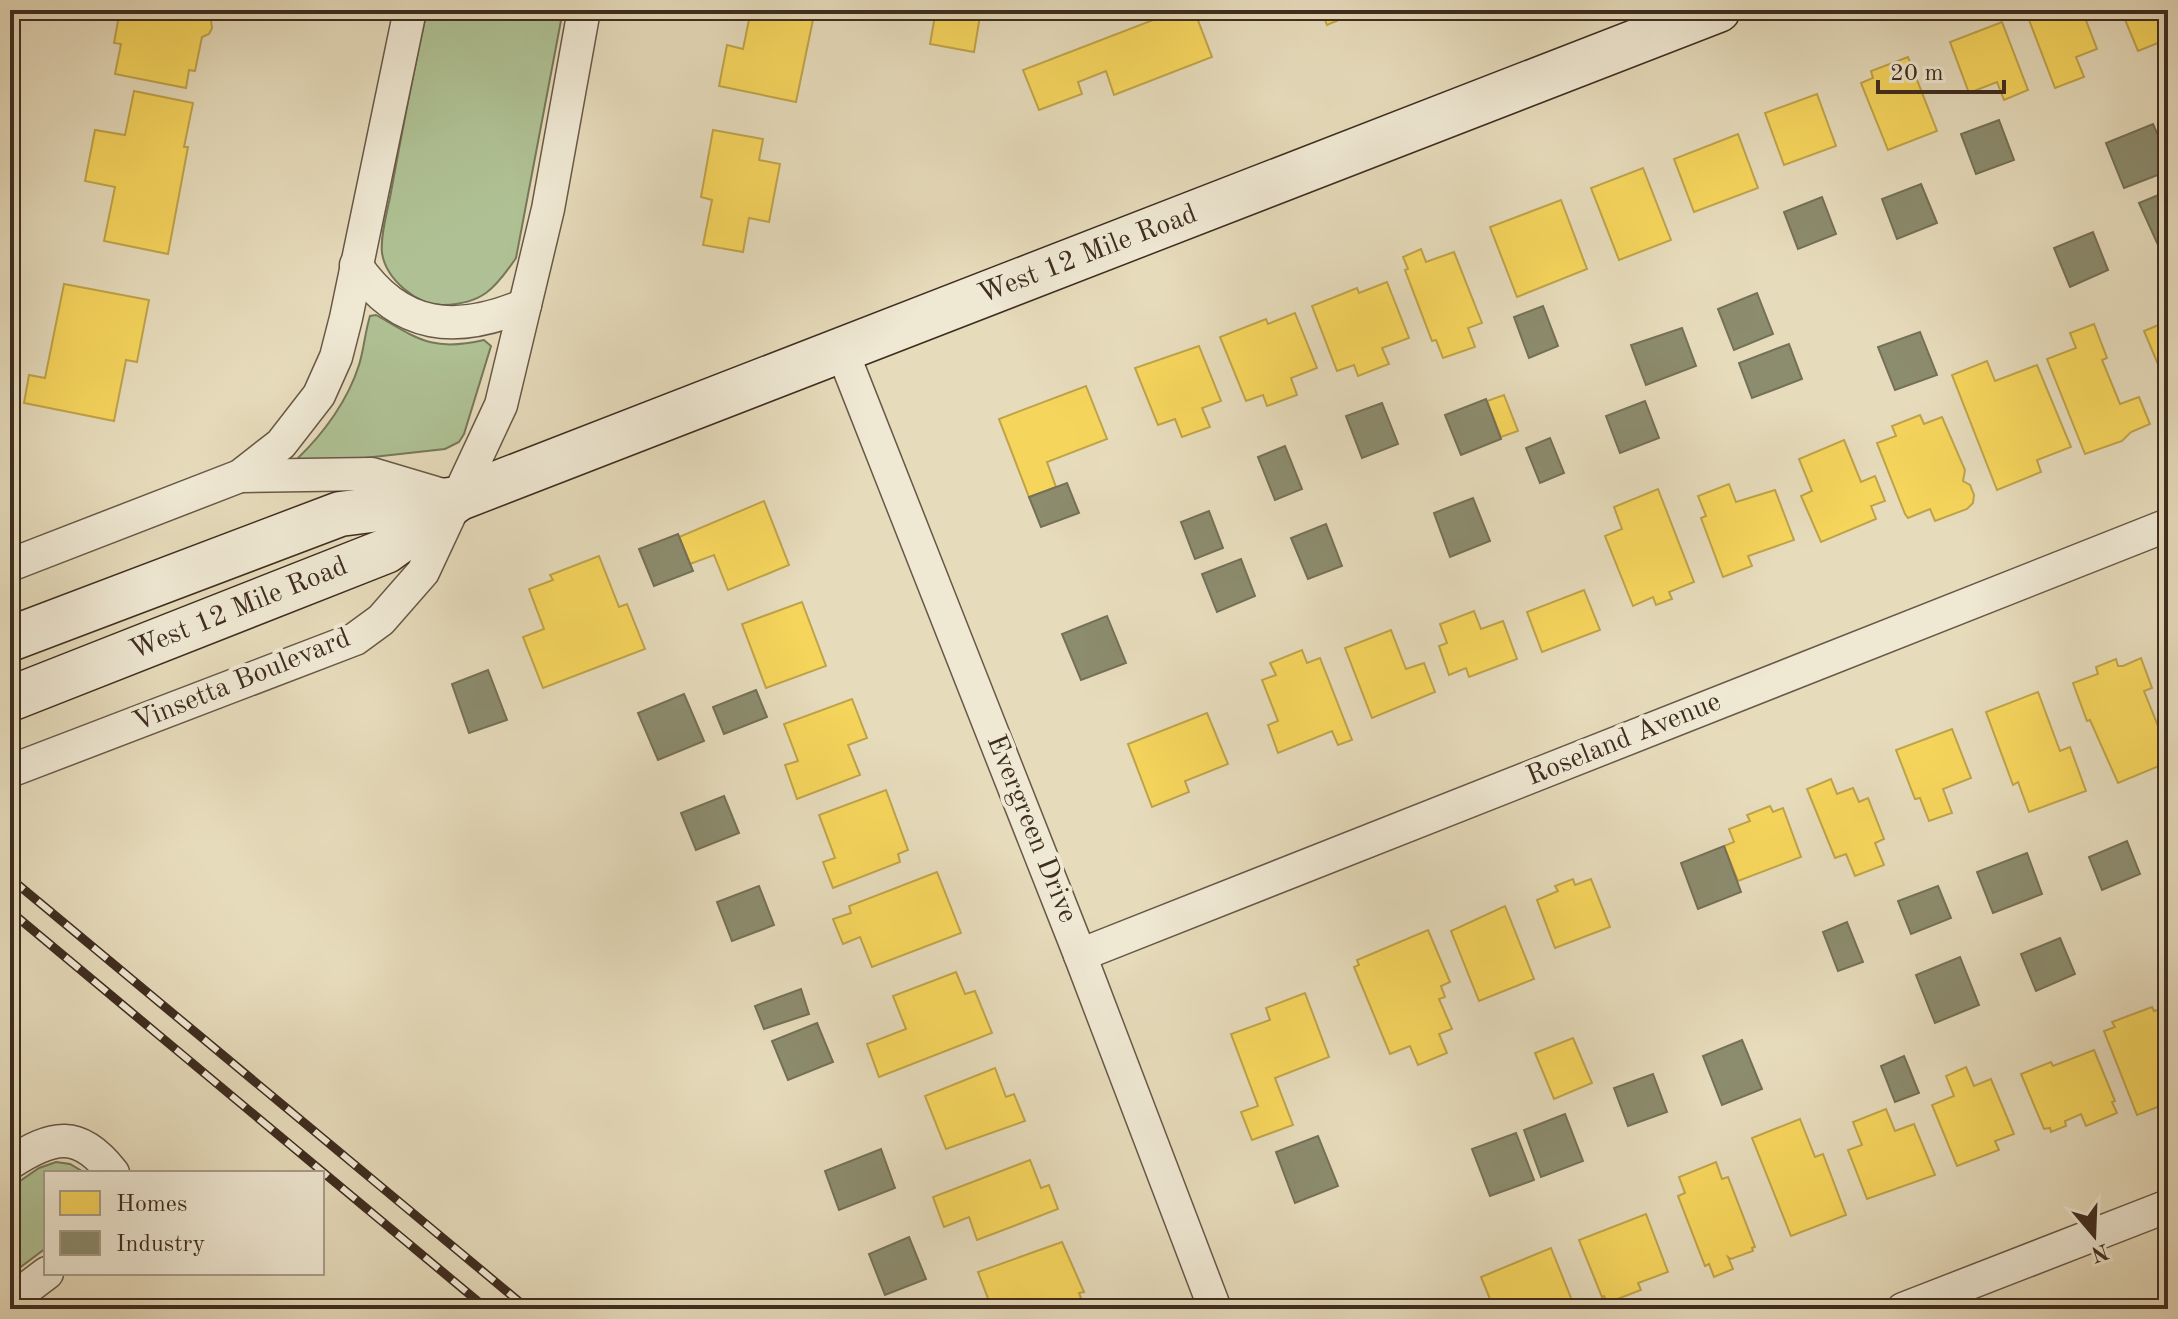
<svg xmlns="http://www.w3.org/2000/svg" width="2178" height="1319" font-family="'Old Standard TT',serif">
  <style>
    .green { fill: #afc194; stroke: #77775a; stroke-width: 2 }
    .homes { fill: #f6d55c; stroke: #bfa34a; stroke-width: 2 }
    .industry { fill: #8c8c6e; stroke: #757057; stroke-width: 2 }
    .lines { fill: none; stroke-linecap: round; stroke-linejoin: round }
    .street-casing { stroke: #695847; stroke-width: 35 }
    .secondary-casing { stroke: #3f2d20; stroke-width: 47 }
    .street { stroke: #efe8d3; stroke-width: 32 }
    .secondary { stroke: #efe8d3; stroke-width: 44 }
    .rail-casing { stroke: #3f2d20; stroke-width: 9 }
    .rail { stroke: #efe8d3; stroke-width: 6; stroke-dasharray: 18; stroke-linecap: butt }
    .labels { text-anchor: middle; dominant-baseline: central; stroke-width: 8; stroke-linejoin: round; paint-order: stroke }
    .street-label { font-size: 28px; fill: #3f2d20; stroke: #efe8d3 }
  </style>
  <rect width="100%" height="100%" fill="#e6dbbb"/>
  <filter id="stains"><feTurbulence type="fractalNoise" baseFrequency=".0025" numOctaves="4"/><feColorMatrix values="0 0 0 0 .2 0 0 0 0 .09 0 0 0 0 .02 0 0 0 .5 -.17"/></filter>
  <radialGradient id="worn" r=".72"><stop offset=".6" stop-color="#630" stop-opacity="0"/><stop offset="1" stop-color="#630" stop-opacity=".3"/></radialGradient>
  <!-- green -->
  <g class="green">
    <path d="M427,10H563L516,258C495,289 482,304 443,305C417,306 386,279 382,253C380,234 388,210 391,192C402,131 414,70 427,10Z"/>
    <path d="M376,315C418,339 432,352 484,340L491,346L464,434L459,442L445,449L301,465L298,463V458C324,433 348,400 359,365C364,349 365,332 370,316Z"/>
    <polygon points="56,1162 70,1164 85,1173 46,1173 46,1248 10,1275 10,1188 39,1168"/>
  </g>
  <!-- homes -->
  <g class="homes">
    <polygon points="120,10 207,10 206,15 211,20 212,28 209,34 202,37 195,71 189,70 186,88 115,74 121,44 114,43"/>
    <polygon points="751,10 815,10 796,102 719,86 727,45 743,49"/>
    <polygon points="936,10 981,10 974,52 930,44"/>
    <polygon points="1179,10 1194,10 1212,57 1114,95 1106,71 1078,82 1082,94 1039,110 1023,70"/>
    <polygon points="1293,10 1344,10 1346,17 1327,25 1321,10 1297,20"/>
    <polygon points="2030,10 2082,10 2097,49 2076,57 2084,77 2055,88 2026,12"/>
    <polygon points="2121,10 2168,10 2168,39 2138,51"/>
    <polygon points="2002,22 2028,90 2004,100 1997,82 1969,93 1950,42"/>
    <polygon points="1908,57 1937,131 1888,150 1861,83 1873,78 1871,71"/>
    <polygon points="134,91 193,103 184,147 188,147 168,254 104,241 115,187 85,181 95,130 125,135"/>
    <polygon points="1817,94 1836,146 1784,165 1765,113"/>
    <polygon points="713,130 763,139 759,160 780,164 769,222 749,218 743,252 703,245 712,200 701,197"/>
    <polygon points="1738,134 1758,188 1694,212 1674,159"/>
    <polygon points="1643,168 1671,240 1619,260 1591,188"/>
    <polygon points="1561,200 1587,269 1517,297 1490,227"/>
    <polygon points="1421,249 1426,262 1454,252 1482,323 1468,328 1475,347 1443,358 1436,340 1432,341 1405,270 1408,269 1403,257"/>
    <polygon points="1387,282 1409,338 1382,348 1389,364 1358,376 1354,365 1337,371 1312,306 1357,288 1359,293"/>
    <polygon points="64,284 149,300 137,362 126,360 114,421 24,403 29,375 45,378"/>
    <polygon points="1295,313 1317,368 1291,378 1297,395 1267,406 1263,395 1246,401 1220,337 1266,319 1268,324"/>
    <polygon points="2168,321 2168,388 2144,331"/>
    <polygon points="2094,324 2107,358 2102,360 2120,404 2139,397 2150,424 2131,432 2122,441 2085,454 2047,359 2076,348 2070,333"/>
    <polygon points="1199,346 1221,401 1202,408 1210,427 1182,437 1175,419 1158,425 1135,368"/>
    <polygon points="1987,361 1995,381 2037,365 2071,447 2037,460 2041,472 1997,490 1952,375"/>
    <polygon points="1086,386 1107,439 1047,462 1056,487 1029,497 999,419"/>
    <polygon points="1504,395 1518,431 1501,437 1487,401"/>
    <polygon points="1920,415 1924,424 1942,417 1965,470 1963,481 1970,485 1974,495 1973,503 1967,509 1935,521 1930,509 1908,518 1905,514 1877,443 1896,436 1892,426"/>
    <polygon points="1844,440 1861,482 1875,476 1885,501 1871,506 1876,519 1821,542 1801,496 1812,491 1799,459"/>
    <polygon points="1729,484 1736,502 1775,490 1794,540 1748,556 1752,566 1723,577 1701,518 1706,516 1698,496"/>
    <polygon points="1658,489 1694,582 1669,592 1672,599 1656,605 1653,597 1633,606 1605,536 1622,529 1614,507"/>
    <polygon points="764,501 789,565 728,590 714,555 690,564 679,537"/>
    <polygon points="599,556 619,607 627,604 645,649 543,688 523,637 544,629 529,589 553,580 550,575"/>
    <polygon points="1584,590 1600,630 1542,652 1527,612"/>
    <polygon points="802,602 826,666 766,688 742,624"/>
    <polygon points="1474,611 1481,629 1503,621 1517,659 1469,677 1466,668 1449,675 1439,646 1447,643 1440,624"/>
    <polygon points="1391,630 1406,669 1424,663 1435,692 1372,718 1345,648"/>
    <polygon points="1302,650 1307,663 1320,658 1352,740 1338,745 1332,731 1278,753 1268,725 1278,721 1262,680 1276,675 1270,663"/>
    <polygon points="2141,658 2152,688 2144,691 2166,746 2159,749 2164,764 2118,783 2090,720 2087,721 2073,683 2098,674 2096,667 2116,659 2118,666 2123,666"/>
    <polygon points="2038,692 2060,751 2070,747 2086,791 2029,812 2018,782 2013,785 1986,712"/>
    <polygon points="852,699 867,738 848,745 860,775 797,799 785,765 798,761 784,724"/>
    <polygon points="1207,713 1228,764 1185,781 1189,792 1152,807 1128,744"/>
    <polygon points="1952,729 1971,778 1943,789 1952,813 1929,821 1920,798 1915,799 1896,750"/>
    <polygon points="1831,779 1837,794 1853,788 1859,802 1868,798 1884,839 1875,843 1884,865 1855,876 1846,854 1835,858 1807,789"/>
    <polygon points="886,790 908,850 898,854 900,862 833,888 823,862 835,858 819,815"/>
    <polygon points="1770,806 1773,812 1783,808 1801,857 1738,881 1724,846 1734,842 1729,829 1750,821 1747,815"/>
    <polygon points="937,872 961,933 872,967 860,937 843,944 833,919 851,913 849,906"/>
    <polygon points="1573,879 1575,885 1591,879 1610,927 1555,948 1537,900 1558,891 1555,886"/>
    <polygon points="1505,906 1534,979 1479,1001 1451,931"/>
    <polygon points="1428,930 1450,982 1441,986 1445,997 1439,999 1452,1029 1439,1034 1447,1053 1418,1065 1410,1046 1390,1054 1354,967 1359,965 1357,960"/>
    <polygon points="956,972 965,994 975,991 992,1033 879,1077 867,1044 906,1029 893,996"/>
    <polygon points="1305,993 1329,1057 1275,1078 1293,1125 1252,1140 1241,1112 1258,1106 1231,1034 1270,1020 1266,1008"/>
    <polygon points="2152,1007 2154,1011 2161,1009 2168,1027 2168,1103 2137,1115 2104,1031 2115,1027 2112,1022"/>
    <polygon points="1573,1038 1592,1083 1554,1099 1535,1053"/>
    <polygon points="2094,1050 2115,1101 2112,1102 2117,1113 2086,1126 2081,1114 2065,1121 2066,1126 2051,1132 2050,1128 2044,1129 2021,1074 2051,1062 2053,1066"/>
    <polygon points="1966,1067 1974,1086 1991,1079 2014,1134 1995,1141 1999,1150 1957,1166 1932,1105 1954,1096 1946,1076"/>
    <polygon points="995,1068 1006,1097 1014,1094 1025,1121 946,1149 925,1096"/>
    <polygon points="1886,1109 1895,1131 1914,1124 1935,1175 1867,1199 1848,1150 1862,1145 1853,1122"/>
    <polygon points="1800,1119 1815,1157 1823,1154 1846,1215 1791,1236 1752,1138"/>
    <polygon points="1030,1160 1041,1188 1049,1185 1058,1209 977,1240 969,1217 944,1227 933,1197"/>
    <polygon points="1716,1162 1722,1179 1728,1177 1755,1247 1752,1248 1753,1251 1731,1259 1728,1257 1733,1269 1714,1277 1709,1264 1705,1266 1678,1196 1685,1193 1679,1177"/>
    <polygon points="1646,1214 1668,1272 1638,1283 1641,1290 1607,1303 1604,1296 1602,1297 1579,1240"/>
    <polygon points="1062,1242 1084,1292 1079,1293 1081,1298 1054,1309 1016,1309 1014,1305 1002,1309 992,1309 978,1272"/>
    <polygon points="1551,1248 1575,1308 1494,1309 1481,1277"/>
  </g>
  <!-- industry -->
  <g class="industry">
    <polygon points="1999,120 2014,160 1976,174 1961,134"/>
    <polygon points="2153,124 2168,159 2168,171 2124,188 2106,143"/>
    <polygon points="1921,184 1937,223 1897,239 1882,199"/>
    <polygon points="2168,191 2168,241 2158,245 2139,203"/>
    <polygon points="1822,197 1836,234 1798,249 1784,212"/>
    <polygon points="2093,232 2108,270 2070,287 2054,248"/>
    <polygon points="1757,293 1773,334 1734,350 1718,309"/>
    <polygon points="1543,306 1558,346 1529,358 1514,317"/>
    <polygon points="1682,328 1696,366 1646,385 1631,345"/>
    <polygon points="1920,332 1937,375 1895,390 1878,347"/>
    <polygon points="1789,344 1802,379 1752,398 1739,363"/>
    <polygon points="1486,399 1501,439 1461,455 1445,415"/>
    <polygon points="1645,401 1659,438 1620,453 1606,416"/>
    <polygon points="1382,403 1398,444 1362,458 1346,416"/>
    <polygon points="1550,438 1564,473 1540,483 1526,448"/>
    <polygon points="1285,446 1302,489 1275,500 1258,457"/>
    <polygon points="1067,483 1079,513 1041,527 1029,497"/>
    <polygon points="1473,498 1490,541 1450,557 1434,513"/>
    <polygon points="1209,511 1223,548 1195,559 1181,522"/>
    <polygon points="1326,524 1342,566 1308,579 1291,538"/>
    <polygon points="678,534 693,571 654,586 639,549"/>
    <polygon points="1241,559 1255,596 1217,612 1202,574"/>
    <polygon points="1107,616 1126,663 1081,680 1062,634"/>
    <polygon points="488,670 507,720 469,733 452,684"/>
    <polygon points="756,690 767,717 724,734 713,707"/>
    <polygon points="684,694 704,741 658,760 638,713"/>
    <polygon points="724,796 739,833 696,850 681,813"/>
    <polygon points="2127,841 2140,874 2102,890 2089,857"/>
    <polygon points="1724,846 1741,892 1698,909 1681,863"/>
    <polygon points="2027,853 2042,894 1993,913 1977,872"/>
    <polygon points="759,886 774,925 732,941 717,902"/>
    <polygon points="1938,886 1951,918 1911,934 1898,901"/>
    <polygon points="1847,922 1863,962 1838,971 1823,932"/>
    <polygon points="2060,938 2075,974 2036,991 2021,954"/>
    <polygon points="1960,957 1979,1005 1935,1023 1916,975"/>
    <polygon points="801,989 809,1014 764,1029 755,1006"/>
    <polygon points="817,1023 833,1062 788,1080 772,1041"/>
    <polygon points="1742,1040 1762,1089 1722,1105 1703,1056"/>
    <polygon points="1904,1056 1919,1093 1895,1102 1881,1066"/>
    <polygon points="1653,1074 1667,1112 1628,1126 1614,1088"/>
    <polygon points="1565,1114 1583,1161 1541,1177 1524,1130"/>
    <polygon points="1516,1133 1534,1180 1490,1196 1472,1149"/>
    <polygon points="1318,1136 1338,1186 1295,1203 1276,1152"/>
    <polygon points="881,1149 895,1188 839,1210 825,1171"/>
    <polygon points="909,1237 926,1279 885,1295 869,1254"/>
  </g>
  <g class="lines">
    <defs>
      <g id="street">
        <path d="M356,265C400,330 457,334 525,305"/>
        <polyline points="842,351 1080,955 1215,1309"/>
        <polyline points="240,476 372,474 446,496"/>
        <polyline points="10,565 240,476 281,444 319,395 336,357 346,318 410,10"/>
        <polyline points="10,771 355,639 381,620 423,572 501,405 548,209 584,10"/>
        <polyline points="1080,955 2168,525"/>
        <path d="M10,1163C53,1135 79,1129 113,1173"/>
        <polyline points="10,1301 47,1273"/>
        <polyline points="1903,1309 2168,1206"/>
      </g>
      <g id="secondary">
        <polyline points="10,639 340,514 457,499 1718,10"/>
        <polyline points="10,699 386,551 455,501"/>
      </g>
    </defs>
    <!-- street casing -->
    <use href="#street" class="street-casing"/>
    <!-- secondary casing -->
    <use href="#secondary" class="secondary-casing"/>
    <!-- street -->
    <use href="#street" class="street"/>
    <!-- secondary -->
    <use href="#secondary" class="secondary"/>
    <defs>
      <g id="rail">
        <polyline points="10,878 528,1309"/>
        <polyline points="10,911 487,1309"/>
      </g>
    </defs>
    <!-- rail casing -->
    <use href="#rail" class="rail-casing"/>
    <!-- rail -->
    <use href="#rail" class="rail"/>
  </g>
  <g class="labels">
    <!-- street labels -->
    <g class="street-label">
      <text transform="translate(1088 255) rotate(-21)">West 12 Mile Road</text>
      <text transform="translate(239 609) rotate(-22)">West 12 Mile Road</text>
      <text transform="translate(242 681) rotate(-22)">Vinsetta Boulevard</text>
      <text transform="translate(1624 740) rotate(-22)">Roseland Avenue</text>
      <text transform="translate(1031 829) rotate(68)">Evergreen Drive</text>
    </g>
  </g>
  <!-- margin -->
  <rect width="2178" height="1319" fill="none" stroke="#e6dbbb" stroke-width="40"/>
  <rect x="12" y="12" width="2154" height="1295" fill="none" stroke="#3f2d20" stroke-width="4"/>
  <rect x="20" y="20" width="2138" height="1279" fill="none" stroke="#3f2d20" stroke-width="2"/>
  <!-- legend -->
  <rect x="44" y="1171" width="280" height="104" fill="#efe8d3" stroke="#a99d8b" stroke-width="2"/>
  <rect x="60" y="1191" width="40" height="24" fill="#f6d55c" stroke="#a99d8b" stroke-width="2"/>
  <text x="116" y="1211" font-size="24" fill="#3f2d20">Homes</text>
  <rect x="60" y="1231" width="40" height="24" fill="#8c8c6e" stroke="#a99d8b" stroke-width="2"/>
  <text x="116" y="1251" font-size="24" fill="#3f2d20">Industry</text>
  <!-- north arrow -->
  <g transform="translate(2094 1235) rotate(161)" stroke="#efe8d3" stroke-width="6" paint-order="stroke">
  <path d="M0-6L14 30L0 20L-14 30Z" fill="#3f2d20"/>
  <text y="-12" font-size="22" font-weight="bold" text-anchor="middle" fill="#3f2d20">N</text>
  </g>
  <!-- scale -->
  <path d="M1878 80v12h126v-12" fill="none" stroke="#3f2d20" stroke-width="4"/>
  <text x="1890" y="80" font-size="24" fill="#3f2d20" stroke="#efe8d3" stroke-width="6" paint-order="stroke">20 m</text>
  <rect width="100%" height="100%" filter="url(#stains)"/>
  <rect width="100%" height="100%" fill="url(#worn)"/>
</svg>
